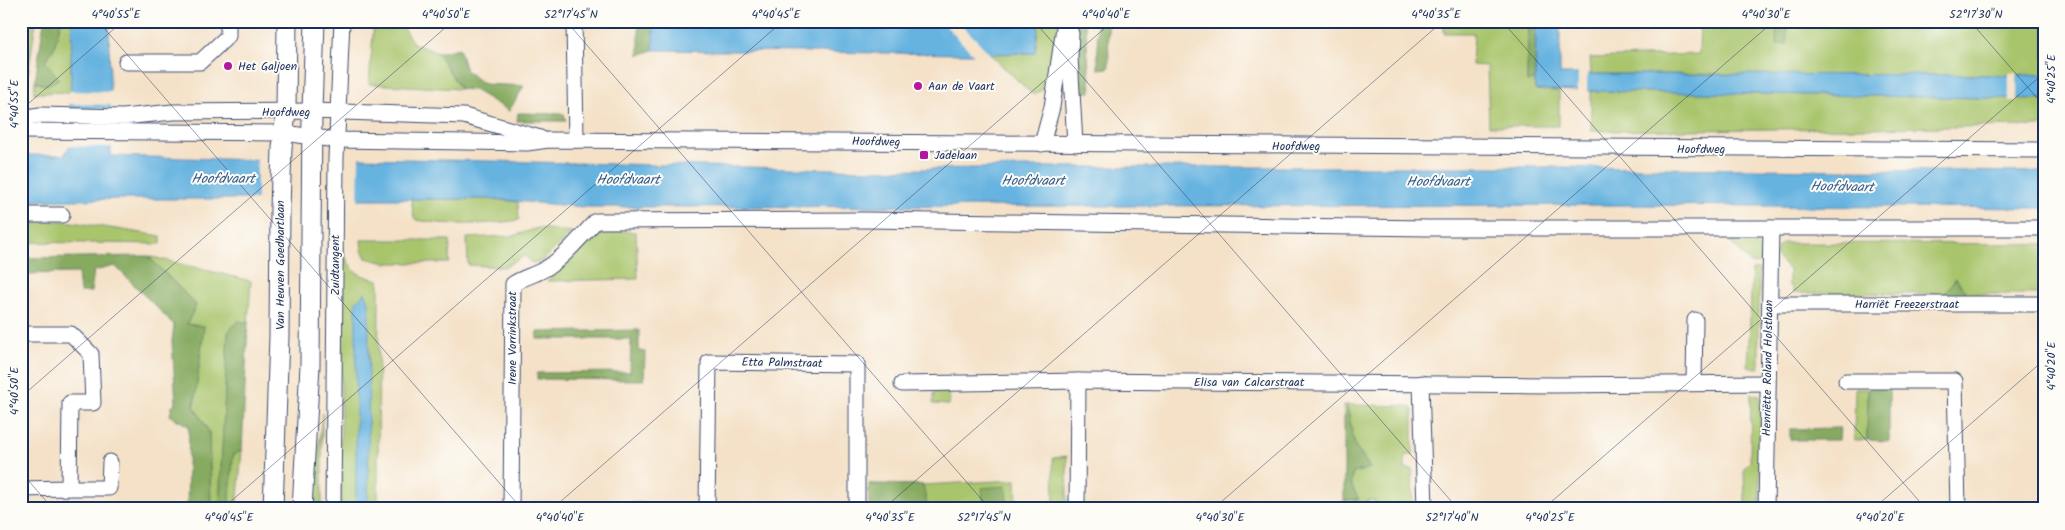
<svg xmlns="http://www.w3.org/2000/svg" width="2065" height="530" font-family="Kalam,sans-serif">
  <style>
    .green { fill: #a9c56c; stroke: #627a65 }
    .forest { fill: #86aa60; stroke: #506c5f }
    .water { fill: #66b3e0; stroke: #40719f }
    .pier { fill: #f4e1c7 }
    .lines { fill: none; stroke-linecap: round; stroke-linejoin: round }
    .minor-casing { stroke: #3c4a6e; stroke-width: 17 }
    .major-casing { stroke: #3c4a6e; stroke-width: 21 }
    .minor { stroke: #fff; stroke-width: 15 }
    .major { stroke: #fff; stroke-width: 19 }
    .ticks { fill: none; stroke: #1b2f5e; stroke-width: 1; stroke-opacity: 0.45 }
    .poi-dot { fill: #b5179e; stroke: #fdfcf7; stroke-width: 2 }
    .labels { text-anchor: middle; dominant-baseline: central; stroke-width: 4; stroke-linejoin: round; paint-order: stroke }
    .poi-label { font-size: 12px; fill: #1b2f5e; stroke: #fdfcf7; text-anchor: start }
    .street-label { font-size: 12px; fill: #1b2f5e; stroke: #fdfcf7 }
    .water-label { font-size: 14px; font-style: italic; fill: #355d8c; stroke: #fdfcf7 }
    .neatline { fill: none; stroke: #1b2f5e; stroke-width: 2 }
    .ticks-label { font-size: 12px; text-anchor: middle; fill: #1b2f5e }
  </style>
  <rect width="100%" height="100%" fill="#fdfcf7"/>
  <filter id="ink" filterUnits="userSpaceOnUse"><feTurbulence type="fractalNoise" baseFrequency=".02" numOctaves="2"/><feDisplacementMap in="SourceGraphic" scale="10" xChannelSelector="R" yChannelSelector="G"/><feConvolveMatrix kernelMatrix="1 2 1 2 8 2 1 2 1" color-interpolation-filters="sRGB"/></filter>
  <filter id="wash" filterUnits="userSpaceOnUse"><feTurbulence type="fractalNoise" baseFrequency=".0096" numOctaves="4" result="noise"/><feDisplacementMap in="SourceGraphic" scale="20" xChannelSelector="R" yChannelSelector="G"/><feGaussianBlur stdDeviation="1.12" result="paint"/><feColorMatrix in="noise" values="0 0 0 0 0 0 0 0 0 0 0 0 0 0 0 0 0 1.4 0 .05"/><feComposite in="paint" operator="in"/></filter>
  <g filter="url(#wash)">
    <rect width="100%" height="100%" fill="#f4e1c7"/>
    <!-- green -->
    <g class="green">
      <polygon points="21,21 36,21 25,94 21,94"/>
      <polygon points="61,21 72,21 71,92 34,93 35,82 47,85 45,61 54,48"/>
      <polygon points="374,21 399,21 413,43 438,53 460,89 369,84"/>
      <polygon points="1039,21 1059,21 1049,73 1045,88 1033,95 990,54 1034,53"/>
      <polygon points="1444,21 1528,21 1527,82 1535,79 1535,90 1559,91 1559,126 1489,126 1487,66 1472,65 1474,33 1444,33"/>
      <polygon points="1700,21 2044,21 2044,75 1591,74 1590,58 1699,54"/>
      <polygon points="1591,91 2044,99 2044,126 1591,131"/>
      <path d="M411,199H492L518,202L519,220C484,225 451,226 416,220L414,217Z"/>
      <polygon points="21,221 65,221 161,236 161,244 21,242"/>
      <polygon points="538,228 572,232 542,261 532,263 525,256 504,267 468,265 467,238 513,236"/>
      <polygon points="598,230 636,232 638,279 547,281"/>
      <polygon points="1726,231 1755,244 1760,249 1760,263 1751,264 1725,236"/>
      <polygon points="361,240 450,240 449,263 386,263 366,258 362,250"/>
      <polygon points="1783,243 2044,244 2044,294 1967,294 1956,278 1944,294 1793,293 1792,287 1789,286 1789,270 1776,257 1778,247"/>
      <path d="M342,248C351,271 355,275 379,280L378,509H340Z"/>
      <polygon points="148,256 251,281 248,323 238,321 228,332 219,509 211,509 209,432 194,406 204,326 187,324 196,305"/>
      <polygon points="1759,269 1759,368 1748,367 1752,270"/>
      <polygon points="1855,389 1868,389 1867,440 1854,440"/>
      <polygon points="934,392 949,392 949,405 933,404"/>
      <polygon points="1751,394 1760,395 1760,504 1756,509 1745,509 1744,468 1750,462"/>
      <polygon points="1347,405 1409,406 1413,410 1413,455 1405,455 1405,469 1412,469 1413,505 1375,505 1375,501 1367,500 1367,504 1344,504 1344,500 1358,499 1351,483 1353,473 1370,468 1355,446"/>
      <polygon points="322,413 322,509 313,509"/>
      <polygon points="242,450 237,509 229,509 233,455"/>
      <polygon points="1067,456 1067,508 1042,508 1042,502 1054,501 1053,458"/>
      <polygon points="1016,480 1017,507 869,509 869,484 923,485"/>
      <polygon points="533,503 590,504 590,509 533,509"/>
      <rect x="594" y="503" width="50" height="6"/>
    </g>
    <!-- forest -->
    <g class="forest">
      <polygon points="44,21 61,21 54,48 45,61 59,79 47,85 35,82"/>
      <polygon points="639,21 654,21 653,50 639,55"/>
      <path d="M764,21H852C827,29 790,23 764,21Z"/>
      <polygon points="1078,21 1085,21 1091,92 1081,92"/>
      <polygon points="1097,21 1108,21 1109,68 1098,69"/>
      <polygon points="1528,21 1536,21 1535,79 1527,82"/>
      <polygon points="1777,21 1786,21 1787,44 1776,45"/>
      <polygon points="459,48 466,71 484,84 524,86 509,111 474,90 460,89 438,53"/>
      <polygon points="518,113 564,114 566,121 517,121"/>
      <polygon points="148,256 196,305 187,324 204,326 194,406 209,432 211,509 187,509 189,426 170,416 172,406 176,402 172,341 174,325 115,266 94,271 91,292 80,292 78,273 21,274 21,258"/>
      <polygon points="1956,278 1967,294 1944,294"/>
      <polygon points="238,321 248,323 242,450 233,455 229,509 219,509 228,332"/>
      <polygon points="639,330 639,351 645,352 644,380 537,379 537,373 630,372 631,339 537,339 537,332"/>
      <polygon points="1871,388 1889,389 1889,441 1867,440 1868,389"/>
      <path d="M1344,405H1347L1355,446L1370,468L1353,473C1350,484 1352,490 1359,499L1344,500Z"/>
      <polygon points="1840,428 1839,440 1790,440 1790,429"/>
      <polygon points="869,484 923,485 927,505 924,509 869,509"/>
      <polygon points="1006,486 1007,506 984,506 982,488"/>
    </g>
    <!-- water -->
    <g class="water">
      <polygon points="72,21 109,21 111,156 256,160 360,158 873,170 1028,167 1546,167 2044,172 2044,208 1630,205 584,207 492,199 120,199 21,201 21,155 64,155 69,147"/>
      <polygon points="654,21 764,21 803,24 898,21 914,26 944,24 961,26 975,21 1039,21 1035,53 967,54 653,50"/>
      <polygon points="1536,21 1560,21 1560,74 2044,75 2044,99 1535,90"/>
      <polygon points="365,292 369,302 368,509 356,509 356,302"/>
    </g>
    <!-- pier -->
    <g class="pier">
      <polygon points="943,23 960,23 992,56 975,56"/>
      <rect x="1578" y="72" width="9" height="21"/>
      <rect x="2009" y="73" width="8" height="28"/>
      <polygon points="69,91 112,92 112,105 68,104"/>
      <polygon points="68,109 112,109 113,147 67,146"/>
      <polygon points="359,156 358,202 257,202 257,157"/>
    </g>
  </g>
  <g filter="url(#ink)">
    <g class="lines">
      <defs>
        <g id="minor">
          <polyline points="574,21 576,140"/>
          <polyline points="1071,33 1070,57 1075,144"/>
          <polyline points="126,62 200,62 228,36 228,21"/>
          <polyline points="21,118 40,115 123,117 173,112 312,111 464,116 540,138"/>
          <polyline points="21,131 284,133 336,140 527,143 548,140 2044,150"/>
          <polyline points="1042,144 1052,107 1065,21"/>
          <polyline points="21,215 62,215"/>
          <polyline points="1770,304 2044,304"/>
          <polyline points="21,334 71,334 91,354 93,403 70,403 69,488 109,488 110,462"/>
          <polyline points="1846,381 1955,381 1958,509"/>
          <polyline points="1421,383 1425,509"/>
          <polyline points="1694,383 1695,320"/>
          <polyline points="902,384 1078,381 1556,385 1767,383"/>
          <polyline points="21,489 69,488"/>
          <polyline points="333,509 336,158 342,21"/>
          <path d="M511,509L513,284C522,278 531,276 541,271C562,261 580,237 596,221L865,220L1429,228H2044"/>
          <polyline points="707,509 709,362 857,364 857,509"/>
          <polyline points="1077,509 1078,381"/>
          <polyline points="1766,509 1771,228"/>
        </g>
        <g id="major">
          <polyline points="273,509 279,336 280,209 282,148 286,112 287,21"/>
          <polyline points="302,509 310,365 312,111 315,21"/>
        </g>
      </defs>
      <!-- minor casing -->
      <use href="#minor" class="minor-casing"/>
      <!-- major casing -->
      <use href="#major" class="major-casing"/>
      <!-- minor -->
      <use href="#minor" class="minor"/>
      <!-- major -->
      <use href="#major" class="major"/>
    </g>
  </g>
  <!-- ticks -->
  <path class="ticks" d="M98,21L522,509M566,21L990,509M1034,21L1458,509M1502,21L1926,509M1970,21L2044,106M21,110L123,21M21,397L453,21M21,472L53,509M222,509L783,21M552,509L1113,21M883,509L1443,21M1213,509L1774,21M1543,509L2044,73M1873,509L2044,360"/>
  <!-- markers -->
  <g class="poi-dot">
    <circle cx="228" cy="66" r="5"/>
    <circle cx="918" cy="86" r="5"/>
    <rect x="919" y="150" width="10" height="10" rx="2.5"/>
  </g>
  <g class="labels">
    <!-- poi labels -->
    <g class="poi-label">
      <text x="238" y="66">Het Galjoen</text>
      <text x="928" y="86">Aan de Vaart</text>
      <text x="934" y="155">Jadelaan</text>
    </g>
    <!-- street labels -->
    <g class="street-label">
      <text x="286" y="112">Hoofdweg</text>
      <text transform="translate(876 142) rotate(1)">Hoofdweg</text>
      <text x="1296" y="146">Hoofdweg</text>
      <text x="1701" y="149">Hoofdweg</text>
      <text transform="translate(280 265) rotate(-90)">Van Heuven Goedhartlaan</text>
      <text transform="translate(335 265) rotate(-90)">Zuidtangent</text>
      <text x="1907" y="304">Harriët Freezerstraat</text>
      <text transform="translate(512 338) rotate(-90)">Irene Vorrinkstraat</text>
      <text transform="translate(782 363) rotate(1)">Etta Palmstraat</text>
      <text transform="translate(1768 368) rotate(-89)">Henriëtte Roland Holstlaan</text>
      <text x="1249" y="382">Elisa van Calcarstraat</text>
    </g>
    <!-- water labels -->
    <g class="water-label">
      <text x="223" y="179">Hoofdvaart</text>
      <text x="628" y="180">Hoofdvaart</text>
      <text x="1033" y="181">Hoofdvaart</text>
      <text x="1438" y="182">Hoofdvaart</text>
      <text transform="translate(1842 187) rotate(1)">Hoofdvaart</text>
    </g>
  </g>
  <!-- margin -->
  <rect width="2065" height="530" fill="none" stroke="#fdfcf7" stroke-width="55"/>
  <rect x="28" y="28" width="2010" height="474" class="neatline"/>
  <g class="ticks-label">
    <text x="116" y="18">4°40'55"E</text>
    <text x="446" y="18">4°40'50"E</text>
    <text x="571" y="18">52°17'45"N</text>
    <text x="776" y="18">4°40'45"E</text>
    <text x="1106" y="18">4°40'40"E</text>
    <text x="1436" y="18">4°40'35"E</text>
    <text x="1766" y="18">4°40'30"E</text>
    <text x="1976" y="18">52°17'30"N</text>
    <text transform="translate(2051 79) rotate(-90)" y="4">4°40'25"E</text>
    <text transform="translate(14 104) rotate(-90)" y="4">4°40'55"E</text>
    <text transform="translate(2051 366) rotate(-90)" y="4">4°40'20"E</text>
    <text transform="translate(14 391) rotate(-90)" y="4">4°40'50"E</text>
    <text x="229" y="521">4°40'45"E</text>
    <text x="560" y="521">4°40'40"E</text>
    <text x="890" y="521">4°40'35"E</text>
    <text x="984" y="521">52°17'45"N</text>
    <text x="1220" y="521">4°40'30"E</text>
    <text x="1452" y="521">52°17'40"N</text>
    <text x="1550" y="521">4°40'25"E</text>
    <text x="1880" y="521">4°40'20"E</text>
  </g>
</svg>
